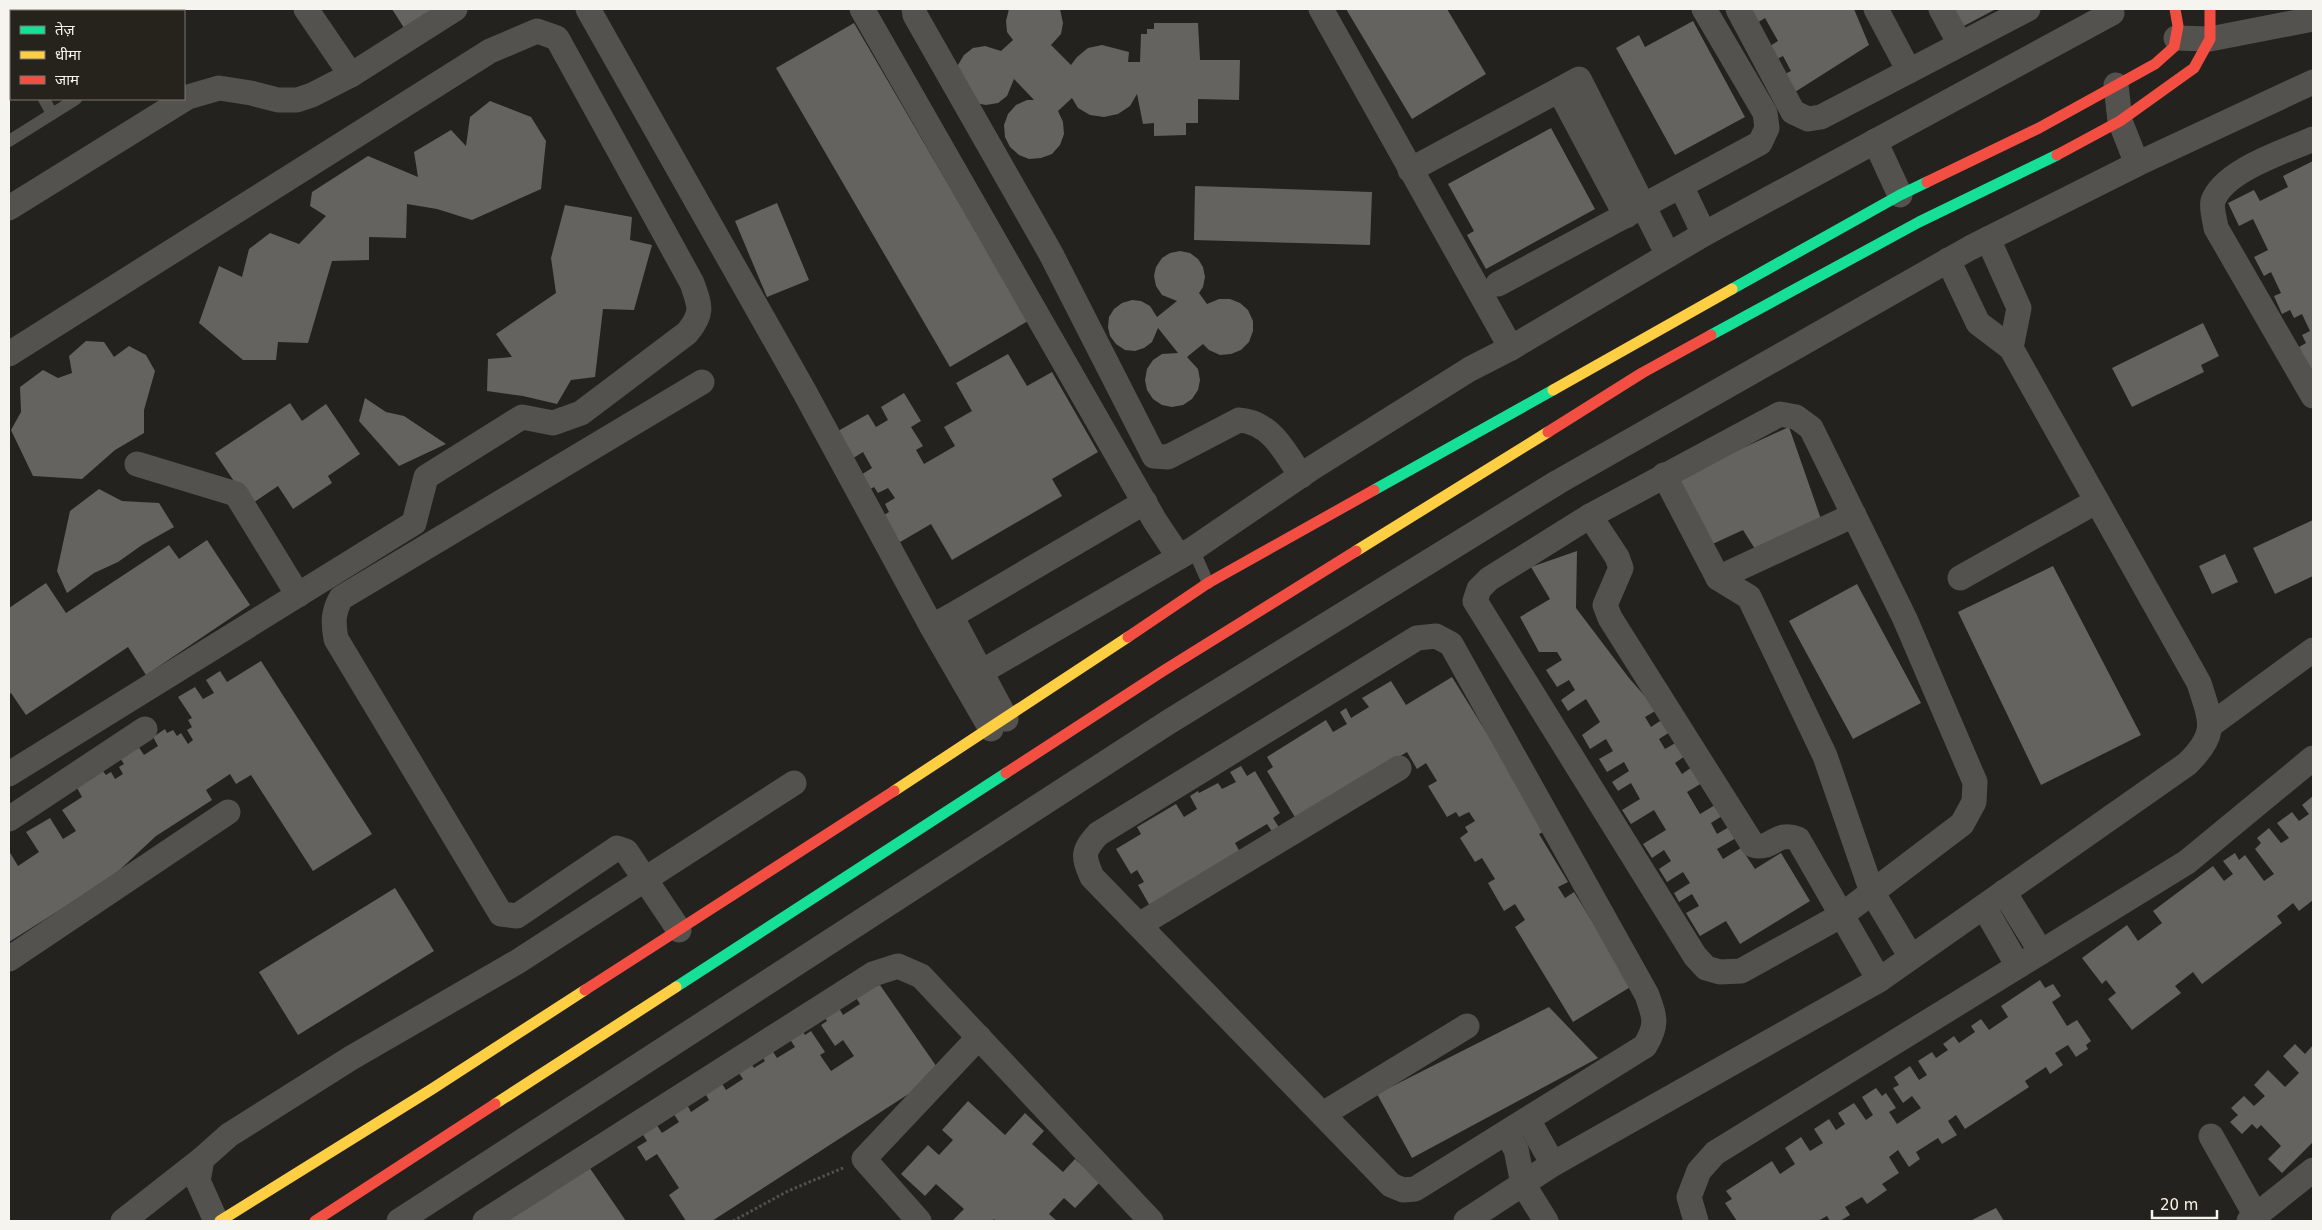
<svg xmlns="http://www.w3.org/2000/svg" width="2322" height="1230" font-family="'DejaVu Sans','Noto Sans Devanagari',sans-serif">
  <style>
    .building { fill: #646360 }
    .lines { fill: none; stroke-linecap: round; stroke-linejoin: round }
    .path { stroke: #53524e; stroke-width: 3; stroke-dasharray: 2.5 2.5; stroke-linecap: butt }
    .lane { stroke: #53524f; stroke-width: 12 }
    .street { stroke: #53524f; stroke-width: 25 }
    .fast { stroke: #16e098; stroke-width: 11 }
    .slow { stroke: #ffcf43; stroke-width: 11 }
    .jam { stroke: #f24e42; stroke-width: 11 }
  </style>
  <rect width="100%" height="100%" fill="#23221e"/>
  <!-- building -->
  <g class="building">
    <polygon points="392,9 440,9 406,31"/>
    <polygon points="1009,9 1060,9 1063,23 1061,34 1051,45 1071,65 1077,57 1088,48 1102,45 1129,52 1128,62 1140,62 1141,34 1147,34 1147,29 1154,29 1154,23 1198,23 1200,60 1240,60 1239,100 1198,99 1198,123 1186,123 1186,135 1154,136 1154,123 1143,124 1137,94 1130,106 1118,114 1104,117 1090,115 1078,108 1072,98 1058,111 1063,122 1064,134 1060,145 1052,154 1041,158 1029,159 1019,155 1010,147 1005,137 1004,125 1008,114 1016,105 1027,100 1034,100 1014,79 1007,96 998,103 986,105 975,103 956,76 958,65 964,55 973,48 985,46 1001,51 1013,40 1007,32 1006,21"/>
    <polygon points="1346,9 1447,9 1486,74 1412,119"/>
    <polygon points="1749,9 1854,9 1869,45 1795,92 1785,74 1791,71 1783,56 1777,59 1770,46 1778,41 1765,18 1757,23"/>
    <polygon points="1949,9 1996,9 1960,28"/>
    <polygon points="1693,21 1745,117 1675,155 1616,48 1639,35 1645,47"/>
    <polygon points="854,23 1028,321 950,367 776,68"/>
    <polygon points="490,101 531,117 546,141 541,189 472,220 437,209 407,204 406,238 369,237 369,260 332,261 308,343 278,342 276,360 243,360 199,323 219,266 242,277 249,249 270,233 299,244 326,216 310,206 312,192 368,156 418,177 414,152 451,130 466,146 470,117"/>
    <polygon points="1551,128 1595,209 1486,269 1467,235 1474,231 1448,184"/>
    <polygon points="2313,161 2313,376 2299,347 2306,343 2302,335 2310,331 2302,314 2294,318 2290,310 2282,314 2274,296 2281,293 2271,272 2264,276 2254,257 2268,250 2253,219 2239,226 2228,203 2254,190 2260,201 2288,187 2283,176"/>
    <polygon points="1195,186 1372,192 1370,245 1194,240"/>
    <polygon points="777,203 809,280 767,297 735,221"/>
    <polygon points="565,205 632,217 630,240 652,245 634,310 603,309 595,377 571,380 557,404 523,396 487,391 488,359 512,357 496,334 556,293 551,258"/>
    <polygon points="1180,251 1190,253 1198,259 1203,267 1205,277 1203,287 1199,293 1207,304 1219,299 1230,299 1240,303 1248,310 1253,321 1253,331 1249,342 1241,350 1231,354 1220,355 1209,350 1203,344 1187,357 1198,369 1200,380 1198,390 1192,399 1183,405 1172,407 1162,405 1153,399 1147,390 1145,380 1147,369 1153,360 1162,354 1178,353 1158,328 1152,342 1144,348 1135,351 1125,350 1116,344 1110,336 1108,327 1109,317 1114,309 1122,303 1132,300 1141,301 1150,306 1157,317 1177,301 1162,295 1156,286 1154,276 1156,267 1162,258 1170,253"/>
    <polygon points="2203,323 2219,356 2201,365 2204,372 2132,407 2112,368"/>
    <polygon points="86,341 104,342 114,357 129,346 146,355 155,371 144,410 144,433 115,450 82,479 33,476 11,430 21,412 20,387 43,370 58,378 72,373 69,356"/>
    <polygon points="1008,354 1027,386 1052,372 1098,452 1052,479 1062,496 952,560 931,524 895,545 879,518 889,512 885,504 895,498 888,488 878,493 874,487 865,492 856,478 872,468 863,452 847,462 831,435 868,414 876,427 888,420 881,407 904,393 921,421 911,427 923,446 916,450 924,464 955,446 944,427 972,411 956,383"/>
    <polygon points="365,398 386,412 404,416 446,444 399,466 359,421"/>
    <polygon points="290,403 302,421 326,404 360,454 328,476 332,483 293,509 278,486 250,505 215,453"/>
    <polygon points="1789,427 1821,519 1755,549 1743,530 1706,547 1675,479"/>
    <polygon points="99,489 122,501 159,503 174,527 142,545 118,562 94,573 67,593 57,571 70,511"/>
    <polygon points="2313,520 2313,576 2275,594 2253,548"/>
    <polygon points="207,540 250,605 146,675 128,647 26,715 11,693 9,695 9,608 46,583 66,613 169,545 179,559"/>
    <polygon points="1577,551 1576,608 1629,678 1657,710 1645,717 1651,727 1663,719 1670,732 1659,739 1665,749 1677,742 1685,756 1675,763 1682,774 1692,767 1702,783 1687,792 1700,814 1715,805 1722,816 1711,823 1717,834 1729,827 1736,838 1717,849 1723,859 1741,848 1755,869 1781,853 1810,901 1740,944 1726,921 1700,936 1686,913 1699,906 1692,894 1679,902 1674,893 1690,883 1683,872 1667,882 1659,869 1671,861 1664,850 1652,858 1643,844 1666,830 1654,810 1631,824 1622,810 1640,799 1631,783 1618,791 1612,782 1629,771 1624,762 1607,772 1599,759 1613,751 1606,739 1590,749 1582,735 1600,722 1586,699 1568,711 1561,700 1575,690 1569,680 1557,687 1546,670 1562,660 1557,652 1539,652 1520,617 1550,599 1531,567"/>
    <polygon points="2225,554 2238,582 2212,594 2199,566"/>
    <polygon points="2053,566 2141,735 2041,785 1958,612"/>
    <polygon points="1857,584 1921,703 1853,739 1789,621"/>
    <polygon points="261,661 372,834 313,871 251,775 236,784 230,774 206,790 212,800 156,836 112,877 9,942 9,851 18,866 39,852 26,832 50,818 63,839 76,831 62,810 82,797 76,786 102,770 106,775 111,772 115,779 123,774 119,767 124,764 120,758 138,746 144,755 158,746 153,737 165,729 167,733 173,730 177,736 181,733 188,744 193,740 187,730 192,727 188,720 192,718 178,697 195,687 203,699 214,693 206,680 220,671 227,682"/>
    <polygon points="1452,677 1547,830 1539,834 1568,882 1558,887 1565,898 1574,892 1632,986 1573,1022 1515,927 1525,920 1515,904 1504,911 1488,883 1495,879 1482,858 1475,862 1460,838 1468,832 1465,827 1475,821 1469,812 1459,817 1456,812 1447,817 1428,786 1437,781 1426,763 1417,769 1407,752 1296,819 1267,771 1273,767 1267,757 1326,720 1333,732 1347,724 1340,712 1346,708 1351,718 1369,707 1362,698 1391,681 1406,705"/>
    <polygon points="1241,766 1247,776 1255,771 1280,813 1273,818 1280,829 1273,833 1267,824 1235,843 1240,852 1150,906 1138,885 1144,882 1137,870 1131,874 1116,849 1141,834 1137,827 1176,804 1184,817 1197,809 1190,796 1198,791 1199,793 1218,783 1222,789 1236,782 1230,772"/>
    <polygon points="2313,796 2313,900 2299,911 2293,903 2277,916 2282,923 2202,984 2193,972 2175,986 2181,993 2132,1030 2108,999 2116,993 2106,980 2102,984 2082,958 2127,925 2138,941 2162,923 2153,911 2213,866 2224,881 2233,874 2223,861 2235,853 2239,860 2245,855 2264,881 2274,874 2255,849 2261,843 2257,838 2269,828 2281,843 2289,838 2277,823 2292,812 2299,821 2309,814 2302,805"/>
    <polygon points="395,888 434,951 298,1035 259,972"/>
    <polygon points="2040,980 2045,988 2053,984 2061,996 2052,1002 2067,1026 2077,1020 2091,1041 2086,1045 2088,1049 2076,1057 2068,1045 2055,1053 2063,1065 2050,1074 2046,1067 2025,1081 2029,1087 1965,1129 1956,1115 1948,1121 1957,1135 1942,1144 1938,1138 1916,1152 1920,1159 1909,1167 1898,1150 1889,1157 1899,1173 1882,1184 1887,1190 1867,1204 1862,1197 1845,1207 1850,1215 1840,1221 1830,1221 1827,1216 1818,1221 1737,1221 1725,1203 1732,1199 1726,1191 1772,1161 1780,1174 1795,1164 1785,1148 1801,1137 1810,1151 1823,1143 1814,1129 1829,1119 1836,1130 1845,1124 1838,1113 1854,1103 1866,1120 1873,1115 1862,1097 1876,1088 1882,1096 1886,1093 1896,1108 1889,1112 1897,1124 1921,1108 1912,1096 1903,1103 1893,1088 1899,1085 1894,1077 1910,1066 1919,1080 1927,1075 1918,1061 1932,1052 1936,1058 1948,1050 1943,1044 1954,1036 1959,1043 1975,1032 1971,1026 1981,1019 1989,1030 2008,1017 2001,1006"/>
    <polygon points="880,985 941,1073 712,1221 686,1221 669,1195 679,1188 657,1154 646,1161 637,1147 647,1141 640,1130 654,1121 662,1133 679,1122 671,1110 685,1101 691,1112 709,1100 703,1090 719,1079 726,1090 743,1079 736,1069 749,1060 754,1068 765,1061 760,1053 770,1047 777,1058 795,1047 787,1035 800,1027 805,1035 811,1031 825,1052 820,1055 831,1071 854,1056 843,1040 835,1046 821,1025 827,1021 822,1013 836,1003 843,1015 860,1004 853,993"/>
    <polygon points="1549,1007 1598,1058 1412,1158 1377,1094"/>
    <polygon points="2295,1044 2305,1054 2313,1045 2313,1142 2282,1173 2268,1159 2281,1146 2261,1125 2257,1129 2252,1124 2242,1134 2230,1122 2238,1115 2231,1108 2244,1096 2254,1106 2265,1096 2254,1085 2268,1070 2285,1087 2299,1073 2283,1056"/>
    <polygon points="968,1101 1005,1135 1025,1113 1044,1131 1032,1144 1063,1172 1075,1159 1100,1182 1075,1208 1064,1198 1049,1214 1057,1221 996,1221 994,1219 993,1221 952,1221 964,1209 936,1184 925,1196 901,1174 928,1145 939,1155 953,1140 942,1130"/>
    <polygon points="585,1161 626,1221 495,1221"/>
    <polygon points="1996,1208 2004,1221 1970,1221"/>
  </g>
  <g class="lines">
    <!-- path -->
    <polyline class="path" points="733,1221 788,1191 843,1168"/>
    <!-- lane -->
    <g class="lane">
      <polyline points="177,9 177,11"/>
      <polyline points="9,33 11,36"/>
      <polyline points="44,99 52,114"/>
      <polyline points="9,141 76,99"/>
      <polyline points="1193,549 1208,583"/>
    </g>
    <!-- street -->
    <g class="street">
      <polyline points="306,9 351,75"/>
      <polyline points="588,9 804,391 932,627 991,729"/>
      <polyline points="862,9 1155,521 1179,557"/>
      <path d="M914,9L915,15L1051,254L1154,456L1168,457L1239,420C1271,422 1285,452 1301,476"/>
      <polyline points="1321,9 1511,348"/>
      <polyline points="1738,9 1793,112 1808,119 1821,117 2028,9"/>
      <polyline points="1876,9 1909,71"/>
      <polyline points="1941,9 1960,44"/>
      <polyline points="2176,38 2210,39 2313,19"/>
      <polyline points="2116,85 2120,121 2137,164"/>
      <path d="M2313,139C2286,151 2224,170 2213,201C2211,208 2215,220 2216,228L2313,396"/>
      <polyline points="1875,141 1900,195"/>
      <polyline points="1410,170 1559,90"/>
      <polyline points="1681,186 1704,234"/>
      <polyline points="9,208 188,97 219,88 251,93 278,100 297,100 312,95 351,75 455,9"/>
      <polyline points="1626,216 1559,90 1579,79 1668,255"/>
      <polyline points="1988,239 2019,308 2011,348"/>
      <polyline points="1498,284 1760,143 1767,128 1765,113 1704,9"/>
      <path d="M9,354L490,51L537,31L557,38L692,283C700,306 704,313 687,333L581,413L553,423L522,417L426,477L414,523L9,774"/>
      <polygon points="1780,414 1796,417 1811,428 1905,619 1975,782 1974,802 1962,824 1842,915 1741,971 1720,972 1706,968 1695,956 1475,601 1479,589 1489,579 1590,516"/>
      <polyline points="137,464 236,494 298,595"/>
      <polyline points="1664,475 1718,578 1749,597 1825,756 1872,892 1911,957"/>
      <path d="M1590,516L1617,557L1621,568L1605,605L1610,618L1753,845C1772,851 1776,830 1798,839L1879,980"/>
      <polyline points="1718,578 1854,515"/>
      <polyline points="1960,578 2097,501"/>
      <polyline points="951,616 1145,502"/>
      <polyline points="936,624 951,616 1006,719"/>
      <path d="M1436,636L1451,644L1647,995C1655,1018 1658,1024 1645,1046L1415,1189L1403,1190L1391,1185L1092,877C1083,856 1082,852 1098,834L1417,638Z"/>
      <polyline points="964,682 1193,549 1312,468 1470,369 1511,348 1704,234 2112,13"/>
      <polyline points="2212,724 2313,650"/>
      <polyline points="9,819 145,729"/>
      <polyline points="2004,892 2041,952"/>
      <polyline points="1984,907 2018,966"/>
      <polyline points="1139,925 1399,768"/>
      <path d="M679,930L626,851L617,848L517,916L501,914L336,639C333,623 333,612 341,598L702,382"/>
      <polyline points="9,959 228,812"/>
      <polyline points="1323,1114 1467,1026"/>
      <polyline points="1528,1120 1553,1164"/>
      <polyline points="1506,1133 1516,1149 1523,1184 1546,1221"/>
      <polyline points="2211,1136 2256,1216"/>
      <polyline points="123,1221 202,1159"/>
      <polyline points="216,1221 198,1181 202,1159 229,1135 351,1058 517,962 794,783"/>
      <polyline points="399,1221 1167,723 1558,482 1970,248 2137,164 2313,82"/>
      <polyline points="485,1221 873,974 898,966 921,976 1151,1221"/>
      <polyline points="919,1221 864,1159 979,1037"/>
      <path d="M1466,1221L1553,1164L1879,980L2187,764C2219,733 2211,721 2199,683L2011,348L1978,323L1948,260"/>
      <polyline points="1696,1221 1689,1197 1699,1171 1715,1153 2187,862 2313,758"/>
      <polyline points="2249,1221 2313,1170"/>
    </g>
    <!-- fast -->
    <g class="fast">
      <polyline points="1732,289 1900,195 1927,182"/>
      <polyline points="1711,335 1919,222 2057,155"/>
      <polyline points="1374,490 1553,390"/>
      <polyline points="676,987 1006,773"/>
    </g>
    <!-- slow -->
    <g class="slow">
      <polyline points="1553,390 1732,289"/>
      <polyline points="1356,551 1548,432"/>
      <polyline points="894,791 1128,637"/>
      <polyline points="495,1104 676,987"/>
      <polyline points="220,1221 432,1089 585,990"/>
    </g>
    <!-- jam -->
    <g class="jam">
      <polyline points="2057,155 2120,121 2194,68 2210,39 2210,9"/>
      <polyline points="1927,182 2039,128 2155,64 2174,47 2178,26 2175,9"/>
      <polyline points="1548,432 1642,373 1711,335"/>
      <polyline points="1128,637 1208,583 1374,490"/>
      <polyline points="1006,773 1163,671 1356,551"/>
      <polyline points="585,990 894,791"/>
      <polyline points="315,1221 495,1104"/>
    </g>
  </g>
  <!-- border -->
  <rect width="2322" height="1230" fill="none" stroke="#f6f4ef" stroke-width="20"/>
  <!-- legend -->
  <rect x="10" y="10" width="175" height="90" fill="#25231c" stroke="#797770"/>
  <rect x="20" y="26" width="25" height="8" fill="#16e098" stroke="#797770"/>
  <text x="55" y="35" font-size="15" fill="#f6f4ef">तेज़</text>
  <rect x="20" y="51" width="25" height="8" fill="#ffcf43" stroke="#797770"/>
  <text x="55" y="60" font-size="15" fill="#f6f4ef">धीमा</text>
  <rect x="20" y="76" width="25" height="8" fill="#f24e42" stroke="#797770"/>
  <text x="55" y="85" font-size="15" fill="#f6f4ef">जाम</text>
  <!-- scale -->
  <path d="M2152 1210v8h65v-8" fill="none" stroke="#f6f4ef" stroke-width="2.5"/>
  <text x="2160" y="1210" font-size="15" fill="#f6f4ef" stroke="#25231c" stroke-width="4" paint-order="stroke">20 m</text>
</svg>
